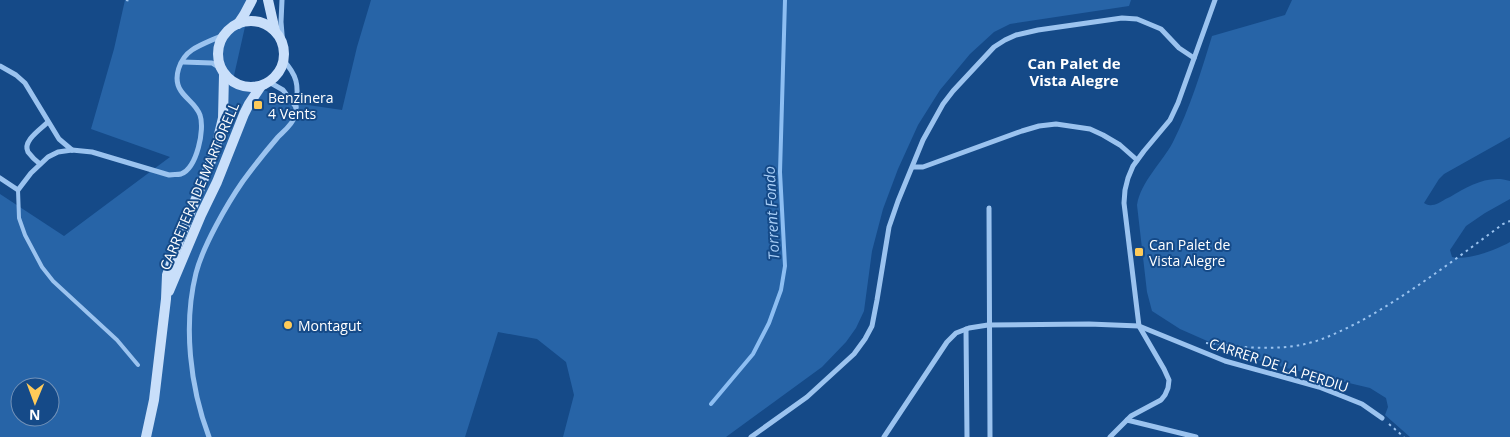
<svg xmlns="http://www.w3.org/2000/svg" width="1510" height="437" font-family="'Open Sans',sans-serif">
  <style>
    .green { fill: #2764a7; fill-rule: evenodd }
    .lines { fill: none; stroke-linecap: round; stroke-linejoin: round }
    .stream { stroke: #8dbef2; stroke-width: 4 }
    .path { stroke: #9bc3ef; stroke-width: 2; stroke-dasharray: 2.5 4; stroke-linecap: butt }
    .lane { stroke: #9bc3ef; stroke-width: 4 }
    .street { stroke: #9bc3ef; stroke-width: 5 }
    .secondary { stroke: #c9dffa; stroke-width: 10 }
    .poi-dot { fill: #ffcb59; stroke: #154a88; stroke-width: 2 }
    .labels { text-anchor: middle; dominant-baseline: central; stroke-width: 4; stroke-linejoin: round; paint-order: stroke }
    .poi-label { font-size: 14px; fill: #fff; stroke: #154a88; text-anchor: start }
    .street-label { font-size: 14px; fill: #fff; stroke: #154a88 }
    .neighbourhood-label { font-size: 15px; font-weight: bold; fill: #fff; stroke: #154a88 }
    .water-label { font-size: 15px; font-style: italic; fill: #a7cdf6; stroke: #154a88 }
  </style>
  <rect width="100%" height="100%" fill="#154a88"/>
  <!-- green -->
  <g class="green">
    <path d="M125,0H251L233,80L308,105L342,110L357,47L371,0H1131L1129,6L1010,24L994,32L970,54L940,90L918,125L898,169L883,209L872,251L864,311L856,328L846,342L822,367L726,437H563L574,395L566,362L537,339L498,332L465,437H0V194L64,236L170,157L91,129L114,49ZM20,387H50V417H20Z"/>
    <path d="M1292,0H1510V137L1444,174L1439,179L1424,203C1426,204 1429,206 1432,205C1438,205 1444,199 1450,197C1468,186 1489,174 1510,181V199L1485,213L1466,226L1450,250L1452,257C1467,261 1496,250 1510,242V437H1410L1385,415L1388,407L1386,398L1370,388L1290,369L1239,355L1180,329L1152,311L1147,292L1137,205C1141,181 1162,163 1173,142C1190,108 1201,72 1212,36L1285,15Z"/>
  </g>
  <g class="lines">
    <!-- stream -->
    <polyline class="stream" points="711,404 753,354 769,323 781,290 785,266 780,172 785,0"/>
    <!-- path -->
    <g class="path">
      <polyline points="126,0 131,1"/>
      <path d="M1206,343C1236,347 1275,351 1305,344C1324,340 1343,330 1361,321C1411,293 1457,258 1503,224L1510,221"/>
      <polyline points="1389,424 1404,437"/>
    </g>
    <!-- lane -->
    <polyline class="lane" points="18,190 19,218 25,235 42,267 53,281 117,340 138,365"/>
    <!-- street -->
    <g class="street">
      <polyline points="282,0 281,22 283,46"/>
      <polyline points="183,62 212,63 220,68"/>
      <polyline points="0,66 16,75 25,83 59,139 72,150"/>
      <polyline points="269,82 283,90 296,107"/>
      <path d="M40,164C36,161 31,156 28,152C22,141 41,129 48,122"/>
      <polyline points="913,167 923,167 1022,131 1039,126 1056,124 1090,129 1103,135 1120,145 1137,160"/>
      <path d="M0,178L18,190L31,173L48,157L58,152L72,150L92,152L169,175C173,174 177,175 181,174C197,168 205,129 200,115C196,104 187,100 181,91C172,78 180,58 192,50C201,44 213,40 223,35"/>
      <polyline points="989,208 990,437"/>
      <polyline points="966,329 967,437"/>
      <polyline points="1127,420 1196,437"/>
      <path d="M209,437C190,387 183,325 196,273C203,246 227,204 243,181C254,166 266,151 278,137C284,131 293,124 295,116C296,113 296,109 296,105C299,85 297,75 283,60"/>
      <polyline points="751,437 807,397 854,354 865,339 872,326 877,300 889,227 898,201 923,140 943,104 953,91 994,47 1005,40 1016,35 1038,30 1122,18 1137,19 1161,29 1179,48 1194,58"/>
      <polyline points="884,437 947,342 956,333 969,328 988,325 1089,324 1139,326 1225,361 1319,387 1342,396 1362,404 1382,418"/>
      <polyline points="1110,437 1131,416 1161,400 1165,395 1168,388 1169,380 1164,369 1139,326 1124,203 1125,190 1128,178 1133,166 1144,151 1170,120 1178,103 1215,0"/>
    </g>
    <!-- secondary -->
    <g class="secondary">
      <polyline points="268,0 275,31"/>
      <circle cx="251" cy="54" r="33"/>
      <polyline points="238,24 244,15 252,0"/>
      <polyline points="169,291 201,215 217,182 244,114 249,104 261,86"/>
      <polyline points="146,437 154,400 166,299 167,275 180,238 215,151 223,118 224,75"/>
    </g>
  </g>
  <!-- markers -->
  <g class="poi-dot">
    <rect x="253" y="100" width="10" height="10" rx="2.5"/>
    <rect x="1134" y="247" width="10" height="10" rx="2.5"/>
    <circle cx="288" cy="325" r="5"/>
  </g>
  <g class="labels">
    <!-- poi labels -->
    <g class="poi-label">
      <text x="268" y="97">Benzinera<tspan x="268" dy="16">4 Vents</tspan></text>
      <text x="1149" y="244">Can Palet de<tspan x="1149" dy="16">Vista Alegre</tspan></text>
      <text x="298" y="325">Montagut</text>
    </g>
    <!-- street labels -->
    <g class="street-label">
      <text transform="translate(199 186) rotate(-67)">CARRETERA DE MARTORELL</text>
      <text transform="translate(1279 365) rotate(18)">CARRER DE LA PERDIU</text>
    </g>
    <!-- neighbourhood labels -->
    <g class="neighbourhood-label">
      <text x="1074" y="63">Can Palet de<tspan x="1074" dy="17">Vista Alegre</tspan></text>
    </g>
    <!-- water labels -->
    <g class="water-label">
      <text transform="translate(771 213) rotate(-93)">Torrent Fondo</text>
    </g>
  </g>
  <!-- north arrow -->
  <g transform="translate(35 402) rotate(181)"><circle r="24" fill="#154a88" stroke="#7392b8"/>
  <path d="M0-4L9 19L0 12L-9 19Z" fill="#ffcb59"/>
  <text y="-8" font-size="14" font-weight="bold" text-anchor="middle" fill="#ffffff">N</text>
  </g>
</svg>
